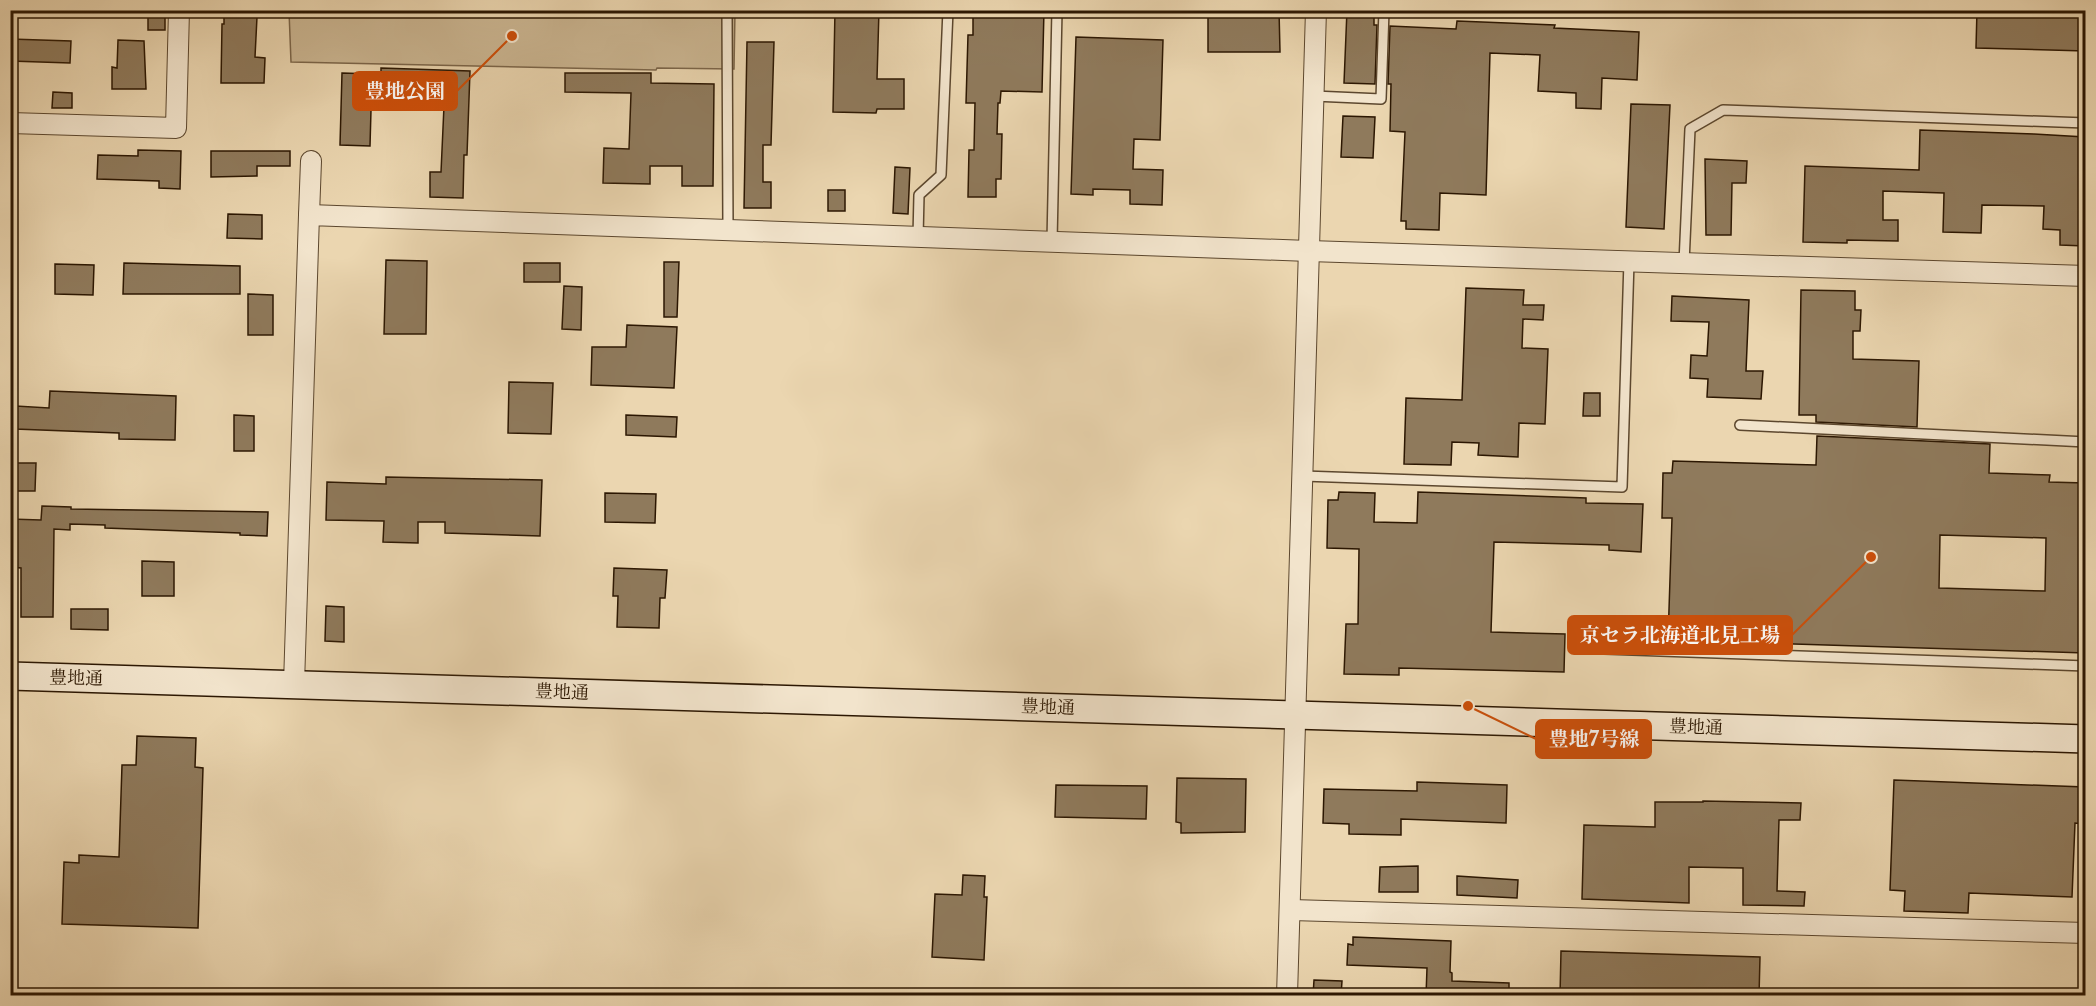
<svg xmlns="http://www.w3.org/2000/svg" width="2096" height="1006" font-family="'Libre Caslon Text','Noto Serif JP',serif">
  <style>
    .green { fill: #cbb692; stroke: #7c664a; stroke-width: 1.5 }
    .building { fill: #8f7a5c; stroke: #2c1702; stroke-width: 1.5; fill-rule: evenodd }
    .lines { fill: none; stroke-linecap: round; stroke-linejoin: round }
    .lane-casing { stroke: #5c472e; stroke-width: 12 }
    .street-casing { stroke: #5c472e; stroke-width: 22 }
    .secondary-casing { stroke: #2c1702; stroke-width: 30 }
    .lane { stroke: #f2e4cc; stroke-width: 9 }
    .street { stroke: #f2e4cc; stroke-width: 20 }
    .secondary { stroke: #f2e4cc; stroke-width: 27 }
    .labels { text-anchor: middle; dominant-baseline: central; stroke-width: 4.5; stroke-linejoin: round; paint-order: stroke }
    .street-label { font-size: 18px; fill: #2c1702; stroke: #f2e4cc }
    .leader { fill: none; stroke: #cc4f0a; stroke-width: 2 }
    .callout-dot { fill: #cc4f0a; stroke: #f2e4cc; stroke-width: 2 }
    .callout { fill: #cc4f0a; stroke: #cc4f0a; stroke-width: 2 }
    .callout-label { font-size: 20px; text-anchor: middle; font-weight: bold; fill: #fff }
  </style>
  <rect width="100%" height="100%" fill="#ebd6b0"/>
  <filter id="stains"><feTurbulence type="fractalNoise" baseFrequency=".00333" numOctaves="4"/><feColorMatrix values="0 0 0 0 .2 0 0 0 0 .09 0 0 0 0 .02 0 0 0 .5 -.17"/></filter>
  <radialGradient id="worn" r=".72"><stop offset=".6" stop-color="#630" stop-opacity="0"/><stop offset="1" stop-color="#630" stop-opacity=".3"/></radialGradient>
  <!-- green -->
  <polygon class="green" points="289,11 735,11 734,69 657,68 656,70 291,62"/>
  <!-- building -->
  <g class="building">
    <polygon points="835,10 879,10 877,79 904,79 904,109 877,109 876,113 833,112"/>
    <polygon points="973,10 1044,10 1042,92 1001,91 1000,103 998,103 997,134 1002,134 1001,179 996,179 996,197 968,197 969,150 974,150 975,103 966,103 968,35 973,35"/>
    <polygon points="1208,10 1279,10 1280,52 1208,52"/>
    <polygon points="1347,10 1374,10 1374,25 1377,25 1375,84 1344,83"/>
    <polygon points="1977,10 2085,10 2085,51 1976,48"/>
    <rect x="148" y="15" width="17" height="15"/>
    <polygon points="224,16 257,17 255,57 265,58 264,83 221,83 222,24 224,24"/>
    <polygon points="1457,21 1555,25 1554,28 1639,32 1637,80 1602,78 1601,109 1576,108 1576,93 1538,91 1540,55 1490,53 1486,195 1440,193 1439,230 1406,229 1406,221 1401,221 1405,132 1390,131 1391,84 1388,84 1390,26 1456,29"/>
    <polygon points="1076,37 1163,40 1160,140 1134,139 1133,169 1163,170 1162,205 1130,204 1130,190 1093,189 1093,195 1071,194"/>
    <polygon points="10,39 71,41 70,63 10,61"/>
    <polygon points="118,40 144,41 146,89 112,89 112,67 117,68"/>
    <polygon points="747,42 774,42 771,145 763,145 763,182 771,182 771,208 744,208"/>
    <polygon points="381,68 470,71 467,155 464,155 463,198 430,197 430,172 441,172 445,84 381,82"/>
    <polygon points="342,73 372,74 370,146 340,145"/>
    <polygon points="565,73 651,73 651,83 714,84 713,186 682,186 682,166 650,166 650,184 603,183 604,148 629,149 631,93 565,92"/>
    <polygon points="53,92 72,93 72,108 52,108"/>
    <polygon points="1631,104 1670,105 1664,229 1626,227"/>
    <polygon points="1343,116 1375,117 1373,158 1341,157"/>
    <polygon points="1920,130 2034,134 2085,137 2085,246 2060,245 2060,230 2043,229 2044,206 1982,205 1981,233 1943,232 1944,193 1883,191 1883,220 1898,220 1898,241 1847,240 1847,243 1803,242 1805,166 1919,170"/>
    <polygon points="138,150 181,151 180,189 159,188 159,181 97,179 98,155 138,156"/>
    <polygon points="211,151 290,151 290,166 257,166 257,176 211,177"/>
    <polygon points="1705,159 1747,161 1746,183 1732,183 1731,235 1706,235"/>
    <polygon points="895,167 910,168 908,214 893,213"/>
    <rect x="828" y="190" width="17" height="21"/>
    <polygon points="228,214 262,215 262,239 227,238"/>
    <polygon points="386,260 427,261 426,334 384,334"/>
    <polygon points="664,262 679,262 677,317 664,317"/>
    <polygon points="124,263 240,266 240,294 123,294"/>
    <rect x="524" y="263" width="36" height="19"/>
    <polygon points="55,264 94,265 93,295 55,294"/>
    <polygon points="564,286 582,287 581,330 562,329"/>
    <polygon points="1466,288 1524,290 1523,305 1544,305 1543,320 1523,319 1522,348 1548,349 1545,424 1519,423 1518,457 1478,455 1479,443 1452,442 1451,465 1404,464 1406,398 1462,400"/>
    <polygon points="1801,290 1855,291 1855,310 1861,310 1860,331 1853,331 1853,359 1919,361 1917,427 1816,422 1816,415 1799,415"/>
    <polygon points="248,294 273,295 273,335 248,335"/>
    <polygon points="1672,296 1749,300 1746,371 1763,371 1761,399 1707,397 1708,379 1690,378 1691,355 1707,356 1709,322 1671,321"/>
    <polygon points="627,325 677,327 674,388 591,385 592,347 626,347"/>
    <polygon points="509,382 553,383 551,434 508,433"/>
    <polygon points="50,391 176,396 175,440 119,439 119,433 15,429 16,406 49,408"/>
    <polygon points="1584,393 1600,393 1600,416 1583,416"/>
    <polygon points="234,415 254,416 254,451 234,451"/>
    <polygon points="626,415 677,417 676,437 626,435"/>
    <path d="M1817,436L1990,444L1989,473L2050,475L2049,482L2085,483V653L1668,640L1672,518H1662L1663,473H1672L1673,461L1816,465ZM1940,535L2046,538L2045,591L1939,588Z"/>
    <polygon points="10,463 36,463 35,491 10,491"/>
    <polygon points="386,477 542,480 540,536 445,533 445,522 418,522 418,543 383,542 384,521 326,520 327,482 386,484"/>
    <polygon points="1339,492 1375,493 1374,522 1417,523 1418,492 1586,498 1586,503 1643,504 1641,552 1609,550 1609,545 1494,542 1491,632 1565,634 1564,672 1399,668 1399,675 1344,674 1346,624 1358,624 1359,549 1327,548 1328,500 1338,500"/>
    <polygon points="605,493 656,494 655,523 605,522"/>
    <polygon points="42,506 71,507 71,509 268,512 267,536 240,535 240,533 105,528 105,525 70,524 70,530 54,529 53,617 21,617 21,568 10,567 10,519 41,520"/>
    <polygon points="142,561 174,562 174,596 142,596"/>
    <polygon points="614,568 667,570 665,598 660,598 659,628 617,627 618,596 613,596"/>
    <polygon points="326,606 344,607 344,642 325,641"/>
    <polygon points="71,609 108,609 108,630 71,629"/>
    <polygon points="137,736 196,738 195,767 203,768 198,928 62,924 64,862 79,863 79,855 119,857 122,765 136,765"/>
    <polygon points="1177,778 1246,779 1245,832 1181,833 1181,823 1176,822"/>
    <polygon points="1894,780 2085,787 2085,824 2075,823 2072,897 1969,893 1968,913 1904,911 1905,891 1890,890"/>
    <polygon points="1417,782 1507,785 1506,823 1401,819 1401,835 1349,834 1349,824 1323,823 1324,789 1417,791"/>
    <polygon points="1056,785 1147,786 1146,819 1055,817"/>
    <polygon points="1703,801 1801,803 1800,820 1779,820 1777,891 1805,892 1804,906 1743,905 1743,868 1689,867 1689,903 1582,899 1584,825 1655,827 1655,802 1703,802"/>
    <polygon points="1418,866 1418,892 1379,892 1380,867"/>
    <polygon points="963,875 985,876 984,897 987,897 984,960 932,957 935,894 962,895"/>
    <polygon points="1457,876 1518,880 1517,898 1457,895"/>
    <polygon points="1353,937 1451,941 1450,972 1452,973 1452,981 1509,983 1509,996 1426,996 1427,968 1347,965 1348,944 1353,945"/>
    <polygon points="1561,951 1760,957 1759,996 1560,996"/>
    <polygon points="1314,980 1342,981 1341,996 1313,996"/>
  </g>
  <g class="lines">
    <defs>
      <g id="lane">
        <polyline points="727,10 728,230"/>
        <polyline points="1314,96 1381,99 1384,10"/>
        <polyline points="918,237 919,195 941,175 948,10"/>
        <polyline points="1052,241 1057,10"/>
        <polyline points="1684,263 1690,129 1723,110 2086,123"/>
        <polyline points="1740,425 2086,442"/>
        <polyline points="1303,476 1622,487 1629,261"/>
        <polyline points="1576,648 2086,666"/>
      </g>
      <g id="street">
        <polyline points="10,123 176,128 179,10"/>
        <polyline points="309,215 311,161"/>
        <polyline points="294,684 309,215 1309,251 2086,276"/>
        <polyline points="1291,910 2086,933"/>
        <polyline points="1287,996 1316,10"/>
      </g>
      <polyline id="secondary" points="10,676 2086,739"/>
    </defs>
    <!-- lane casing -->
    <use href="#lane" class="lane-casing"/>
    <!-- street casing -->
    <use href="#street" class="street-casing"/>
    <!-- secondary casing -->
    <use href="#secondary" class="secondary-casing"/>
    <!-- lane -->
    <use href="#lane" class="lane"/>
    <!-- street -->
    <use href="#street" class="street"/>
    <!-- secondary -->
    <use href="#secondary" class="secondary"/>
  </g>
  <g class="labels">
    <!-- street labels -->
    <g class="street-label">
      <text transform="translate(76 678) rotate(1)">豊地通</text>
      <text transform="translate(562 692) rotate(2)">豊地通</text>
      <text transform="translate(1048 707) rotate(2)">豊地通</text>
      <text transform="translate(1696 727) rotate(2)">豊地通</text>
    </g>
  </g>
  <!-- callouts -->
  <path class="leader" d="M512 36L457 91M1871 557L1792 635M1468 706L1536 739"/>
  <g class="callout-dot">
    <circle cx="512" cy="36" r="6"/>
    <circle cx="1871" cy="557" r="6"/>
    <circle cx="1468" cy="706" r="6"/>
  </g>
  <g class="callout">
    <rect x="353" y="72" width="104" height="38" rx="6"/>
    <rect x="1568" y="616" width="224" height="38" rx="6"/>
    <rect x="1536" y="720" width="115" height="38" rx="6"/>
  </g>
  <g class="callout-label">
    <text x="405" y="98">豊地公園</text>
    <text x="1680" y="642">京セラ北海道北見工場</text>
    <text x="1594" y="746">豊地7号線</text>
  </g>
  <!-- margin -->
  <rect width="2096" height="1006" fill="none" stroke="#ebd6b0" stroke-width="36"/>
  <rect x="12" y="12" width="2072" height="982" fill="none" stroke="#2c1702" stroke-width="3"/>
  <rect x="18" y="18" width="2060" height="970" fill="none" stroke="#2c1702" stroke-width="1.5"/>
  <rect width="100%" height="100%" filter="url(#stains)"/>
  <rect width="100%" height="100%" fill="url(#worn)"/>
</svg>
